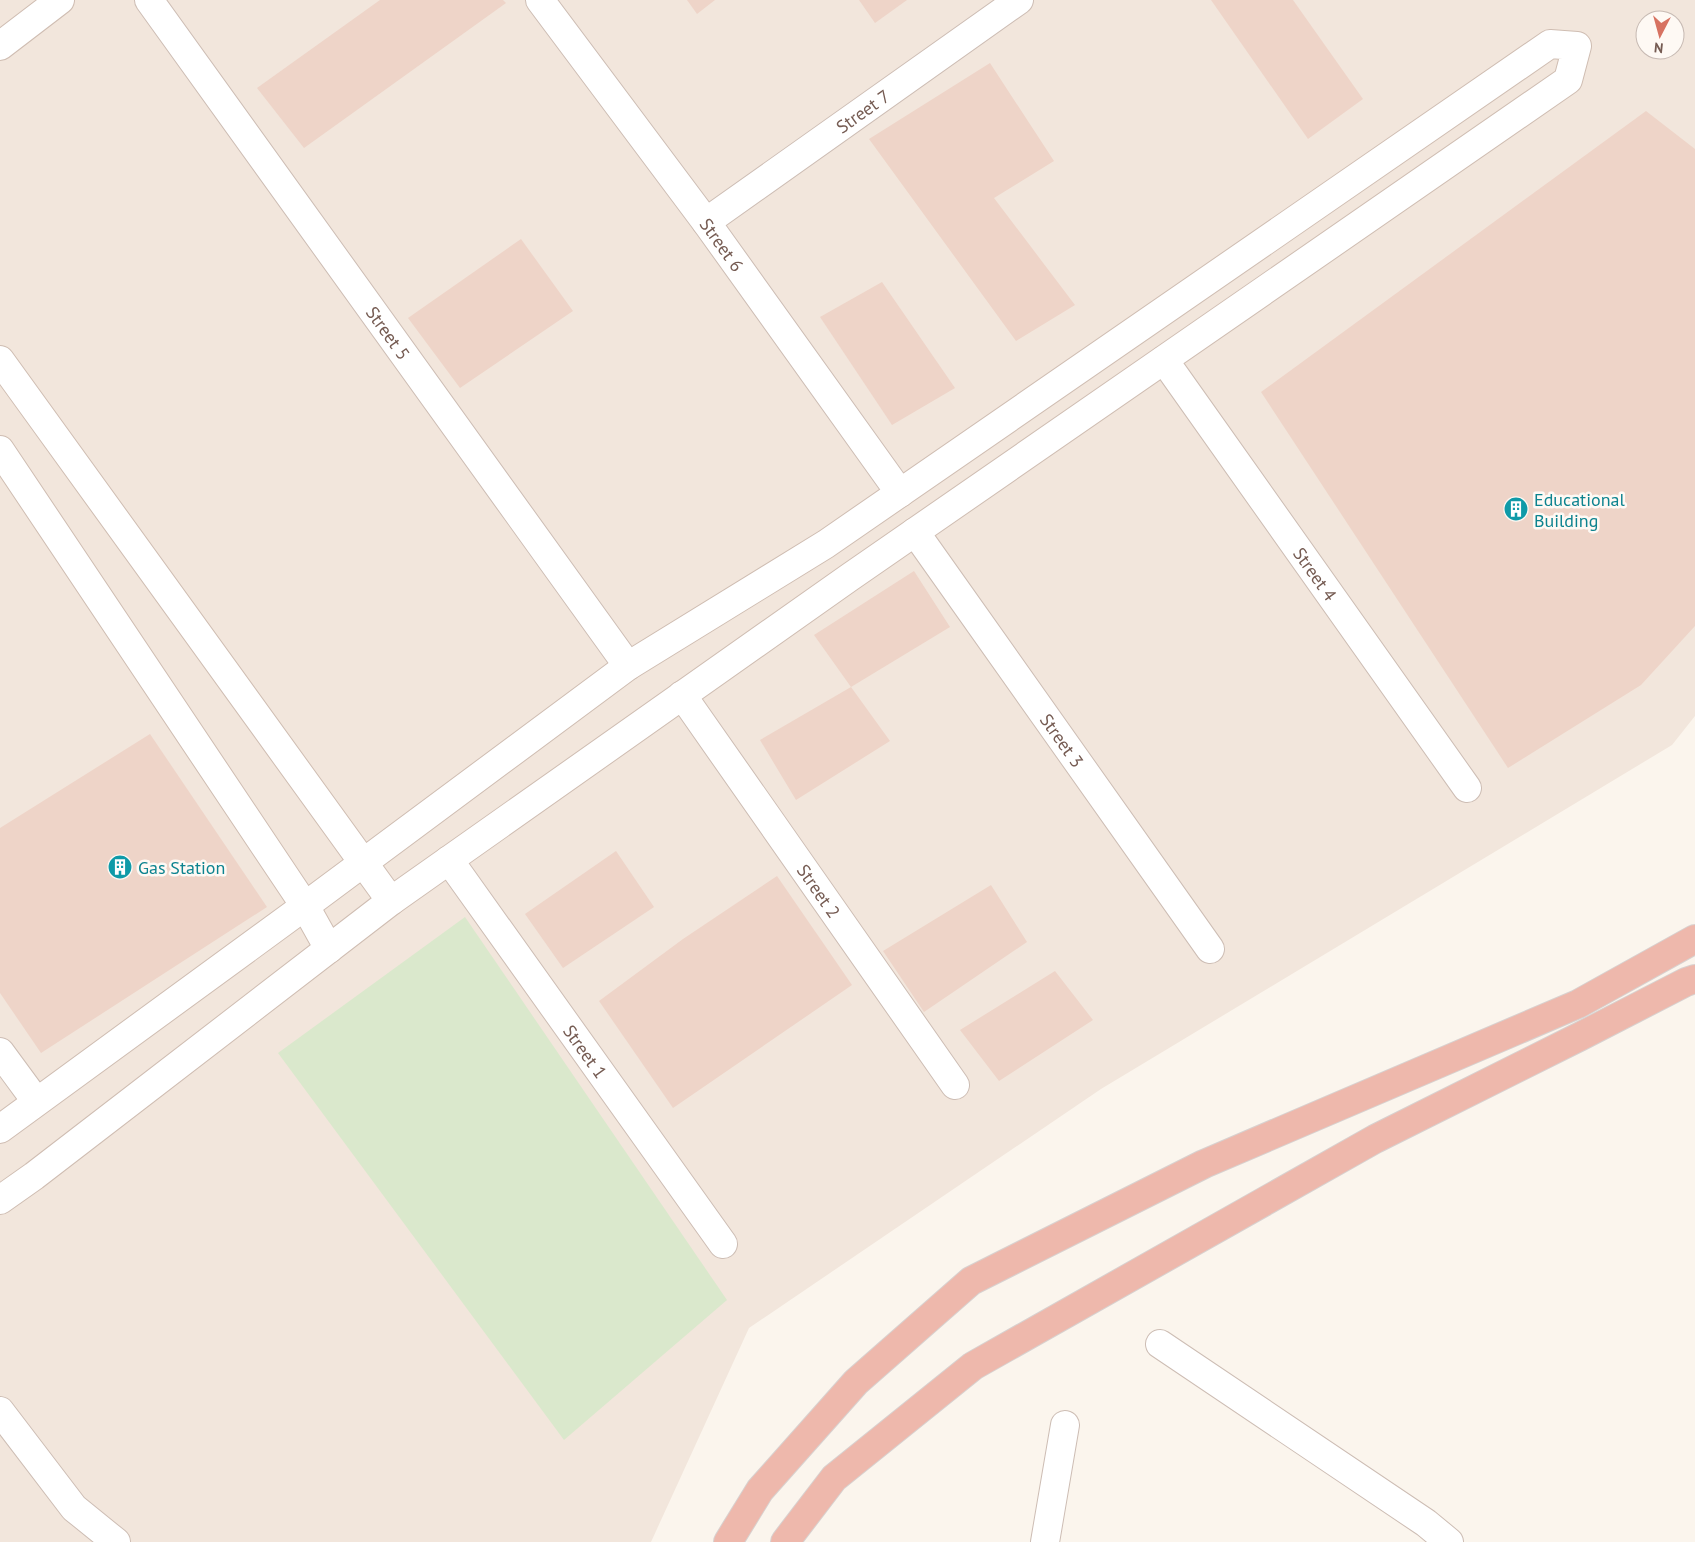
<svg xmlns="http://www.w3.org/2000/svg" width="1695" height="1542" font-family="'PT Sans',sans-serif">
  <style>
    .residential { fill: #f2e6dc; fill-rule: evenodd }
    .green { fill: #dae8cc }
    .building { fill: #eed4c8 }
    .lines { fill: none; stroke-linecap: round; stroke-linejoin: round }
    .street-casing { stroke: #cdbdb4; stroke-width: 30 }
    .secondary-casing { stroke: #cfbdb2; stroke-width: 30 }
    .highway-casing { stroke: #d8d1cf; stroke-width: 30 }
    .street { stroke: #fff; stroke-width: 28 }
    .secondary { stroke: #fff; stroke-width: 28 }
    .highway { stroke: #eeb8ac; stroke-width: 28 }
    .labels { text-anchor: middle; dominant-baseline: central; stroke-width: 5; stroke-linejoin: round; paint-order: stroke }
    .street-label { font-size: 18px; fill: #755b52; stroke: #fef9f4 }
    .culture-label { font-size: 18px; fill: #0d838f; stroke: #fef9f4; text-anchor: start }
  </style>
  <rect width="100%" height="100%" fill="#fbf5ed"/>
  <!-- residential -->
  <path class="residential" d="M0,0H1695V716L1672,745L1101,1089L749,1328L651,1542H0ZM1645,20H1675V50H1645Z"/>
  <!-- green -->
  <polygon class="green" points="465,917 727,1300 564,1440 278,1053"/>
  <!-- building -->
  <g class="building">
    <polygon points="380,0 503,0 506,3 304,148 257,88"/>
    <polygon points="687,0 715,0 697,14"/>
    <polygon points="859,0 907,0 875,23"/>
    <polygon points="1211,0 1293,0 1363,99 1308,139"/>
    <polygon points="990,63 1054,161 994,198 1075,305 1016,341 869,139"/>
    <polygon points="1646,111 1695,149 1695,626 1641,685 1508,768 1261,392"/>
    <polygon points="521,239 573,311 460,388 408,318"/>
    <polygon points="882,282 955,388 892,425 820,317"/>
    <polygon points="914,571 950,627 851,687 814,635"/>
    <polygon points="851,687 890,741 796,800 760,740"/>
    <polygon points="150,734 267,907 41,1053 0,993 0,828"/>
    <polygon points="616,851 654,907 563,968 525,914"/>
    <polygon points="777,876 852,985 673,1108 599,1001 683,939"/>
    <polygon points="991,885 1027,942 924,1012 883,951"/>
    <polygon points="1055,971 1093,1020 999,1081 960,1030"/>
  </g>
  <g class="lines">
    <defs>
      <g id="street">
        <path id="s1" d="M149,0L628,666"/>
        <path id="s2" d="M540,0L706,222L900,493"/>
        <path id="s3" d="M706,222L1019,0"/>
        <path id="s4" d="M1164,360L1467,788"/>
        <path id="s5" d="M915,532L1210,949"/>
        <path id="s6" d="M682,695L955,1085"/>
        <path id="s7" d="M449,860L723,1244"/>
        <polyline points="0,1052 36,1101"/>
        <polyline points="1160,1344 1426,1523 1449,1542"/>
        <polyline points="0,1411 74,1508 116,1542"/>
        <polyline points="1045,1542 1065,1425"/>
      </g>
      <g id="secondary">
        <polyline points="0,46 60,0"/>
        <polyline points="0,360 391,901"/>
        <polyline points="0,450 305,906 329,949"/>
        <polyline points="0,1129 305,906 628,666 826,544 1550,44 1577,46 1568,80 850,577 391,901 34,1176 0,1200"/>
      </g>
      <g id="highway">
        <polyline points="728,1542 760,1490 856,1382 971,1281 1204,1164 1578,1004 1695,939"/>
        <polyline points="785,1542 834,1478 973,1366 1375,1139 1581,1036 1686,982 1695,979"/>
      </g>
    </defs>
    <!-- street casing -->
    <use href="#street" class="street-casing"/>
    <!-- secondary casing -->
    <use href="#secondary" class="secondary-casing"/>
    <!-- highway casing -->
    <use href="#highway" class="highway-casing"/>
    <!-- street -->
    <use href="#street" class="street"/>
    <!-- secondary -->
    <use href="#secondary" class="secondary"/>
    <!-- highway -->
    <use href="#highway" class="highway"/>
  </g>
  <!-- icons -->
  <defs>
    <symbol id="building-disc" viewBox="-11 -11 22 22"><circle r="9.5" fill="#0f9aa8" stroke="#fef9f4"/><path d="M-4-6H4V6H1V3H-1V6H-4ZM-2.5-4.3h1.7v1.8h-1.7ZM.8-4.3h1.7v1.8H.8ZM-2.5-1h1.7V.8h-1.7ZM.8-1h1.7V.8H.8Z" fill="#fff"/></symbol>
  </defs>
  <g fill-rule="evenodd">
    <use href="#building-disc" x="1502" y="495" width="28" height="28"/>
    <use href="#building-disc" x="106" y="853" width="28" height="28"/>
  </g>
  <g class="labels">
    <!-- street labels -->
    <g class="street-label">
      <text stroke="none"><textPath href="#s3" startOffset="192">Street 7</textPath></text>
      <text stroke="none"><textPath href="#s2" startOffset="305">Street 6</textPath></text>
      <text stroke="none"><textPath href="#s1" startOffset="410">Street 5</textPath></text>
      <text stroke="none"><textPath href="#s4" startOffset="262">Street 4</textPath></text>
      <text stroke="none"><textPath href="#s5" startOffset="255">Street 3</textPath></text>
      <text stroke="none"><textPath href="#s6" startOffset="239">Street 2</textPath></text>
      <text stroke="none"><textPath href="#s7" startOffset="235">Street 1</textPath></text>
    </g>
    <!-- culture labels -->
    <g class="culture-label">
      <text x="1534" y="499">Educational<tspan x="1534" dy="21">Building</tspan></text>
      <text x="138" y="867">Gas Station</text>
    </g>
  </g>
  <!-- north arrow -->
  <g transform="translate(1660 35) rotate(186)"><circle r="24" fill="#fef9f4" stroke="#c7bab3"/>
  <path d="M0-4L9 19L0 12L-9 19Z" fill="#d77261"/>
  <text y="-8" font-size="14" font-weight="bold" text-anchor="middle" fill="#755b52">N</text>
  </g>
</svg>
